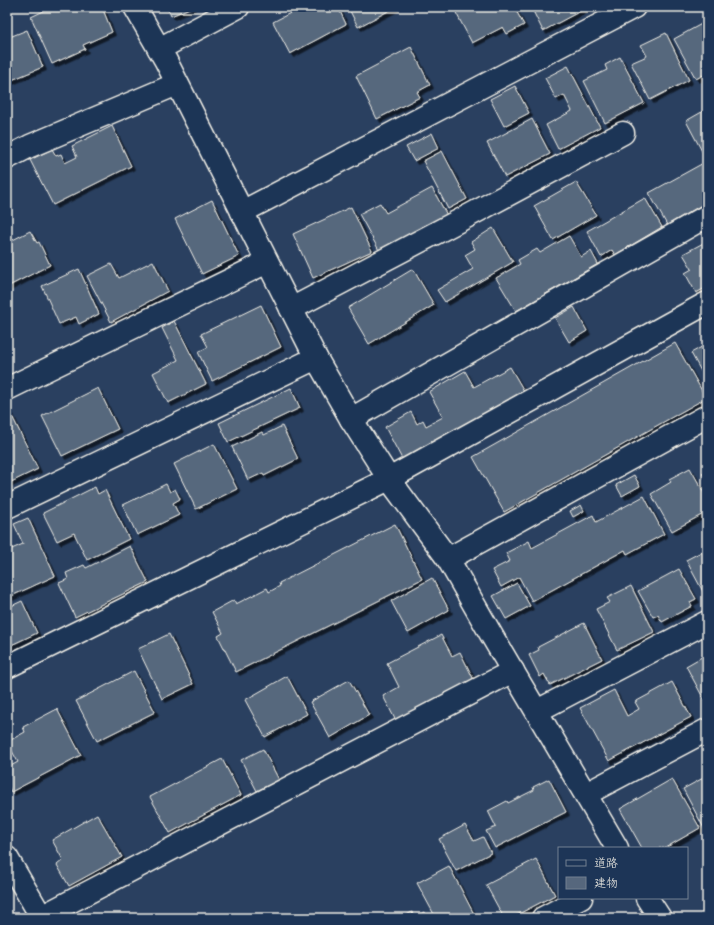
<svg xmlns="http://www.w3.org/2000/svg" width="714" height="925" font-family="Pangolin,'Klee One',sans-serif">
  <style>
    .building { fill: #56677d; stroke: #f4f1e8; filter: url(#shadow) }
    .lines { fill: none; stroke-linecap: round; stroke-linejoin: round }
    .minor-casing { stroke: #f4f1e8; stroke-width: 25 }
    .minor { stroke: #1d3557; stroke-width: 22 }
  </style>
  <defs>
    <filter id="shadow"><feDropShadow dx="3.5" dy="3.5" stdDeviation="0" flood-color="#0009"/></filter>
  </defs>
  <rect width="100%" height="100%" fill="#2a4060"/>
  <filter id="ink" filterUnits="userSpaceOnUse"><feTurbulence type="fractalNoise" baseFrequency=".025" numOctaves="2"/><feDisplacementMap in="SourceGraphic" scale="8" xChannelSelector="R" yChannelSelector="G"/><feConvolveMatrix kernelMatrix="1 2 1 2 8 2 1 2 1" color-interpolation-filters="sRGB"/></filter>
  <g filter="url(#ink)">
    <!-- building -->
    <g class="building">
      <polygon points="52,7 102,7 112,32 83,45 85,49 52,64 31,17"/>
      <polygon points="167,7 192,7 171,16"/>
      <polygon points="302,7 338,7 346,24 290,54 273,22"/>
      <polygon points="348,7 396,7 358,27"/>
      <polygon points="453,7 514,7 524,25 507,34 503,27 472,43"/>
      <polygon points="531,7 588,7 543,31"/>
      <polygon points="707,21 707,73 696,79 674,39"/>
      <polygon points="27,30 43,67 7,82 7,38"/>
      <polygon points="666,33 689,80 650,100 631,63 647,56 641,45"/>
      <polygon points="411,47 430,85 417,92 420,97 377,119 356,76"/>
      <polygon points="620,57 644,103 605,123 584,81 607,70 605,65"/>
      <polygon points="568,66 600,127 558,149 546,125 572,111 564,95 556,99 545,78"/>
      <polygon points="515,86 529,113 504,126 490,99"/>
      <polygon points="707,109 707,154 704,155 686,121"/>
      <polygon points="532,119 550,154 505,177 487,143"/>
      <polygon points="112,126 131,166 53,205 30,160 52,149 56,156 61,154 65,163 77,157 72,146"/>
      <polygon points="432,133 439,148 414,161 406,147"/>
      <polygon points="442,151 467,199 448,209 423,161"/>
      <polygon points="707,161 707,202 667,225 649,193"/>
      <polygon points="576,182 596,215 553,240 534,206"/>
      <polygon points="432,188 448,217 381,254 359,214 380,203 386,213"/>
      <polygon points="645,198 662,227 615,255 612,250 601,257 587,231"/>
      <polygon points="212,200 239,256 202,274 175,219"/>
      <polygon points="351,207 372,251 313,278 293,234"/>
      <polygon points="493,228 513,262 445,302 437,290 473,269 465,255 475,249 471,242"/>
      <polygon points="30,231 37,243 39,242 50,265 7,287 7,243"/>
      <polygon points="569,236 581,257 591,251 598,264 516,311 496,278 520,264 518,260 537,249 540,253"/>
      <polygon points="707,241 707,287 696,293 685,273 692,269 683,254"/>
      <polygon points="153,261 168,291 111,322 87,276 111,264 119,278"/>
      <polygon points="79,269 99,314 79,324 76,317 59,324 42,286"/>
      <polygon points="413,269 434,305 369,344 348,308"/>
      <polygon points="261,305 281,347 212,381 198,352 208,347 201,334"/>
      <polygon points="574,307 587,331 569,342 555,318"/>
      <polygon points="174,321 206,384 168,403 153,373 178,360 162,328"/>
      <polygon points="675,343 706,398 504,512 473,457"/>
      <polygon points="707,344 707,382 691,353"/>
      <polygon points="510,367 524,391 402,459 385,427 411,412 417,424 423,420 426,426 443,417 429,392 465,371 474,387"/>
      <polygon points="98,388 118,429 62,456 42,416"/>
      <polygon points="291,388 300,408 228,442 219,423"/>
      <polygon points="9,410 38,469 9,483 7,480 7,411"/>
      <polygon points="282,426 298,459 264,476 263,473 248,480 232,447 262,432 264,435"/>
      <polygon points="214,444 237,489 196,509 174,464"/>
      <polygon points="690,468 707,498 707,512 672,531 651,494 671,482 669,479"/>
      <polygon points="707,471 707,482 702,473"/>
      <polygon points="634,475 640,486 622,496 616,485"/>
      <polygon points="166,484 170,492 175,489 180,499 173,503 179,515 137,535 123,505"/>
      <polygon points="95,487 98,494 105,490 129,539 87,560 74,533 57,541 43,513"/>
      <polygon points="644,496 664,534 627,554 625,550 532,601 519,577 501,587 492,570 510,561 506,553 529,541 532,548 593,515 596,522"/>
      <polygon points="581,505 584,511 573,517 570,511"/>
      <polygon points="28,518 55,576 7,598 7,551 23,544 14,524"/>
      <polygon points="395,524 422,579 236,672 218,636 223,633 212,612 234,600 236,604 267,588 269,592 280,586 279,583"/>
      <polygon points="130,546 148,582 75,617 59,583 68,579 66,573 84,565 86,568"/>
      <polygon points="707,549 707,599 686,560"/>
      <polygon points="679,569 696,599 690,602 692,606 662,622 658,615 653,617 638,591"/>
      <polygon points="432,578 449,610 408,633 391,601"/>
      <polygon points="517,583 530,606 506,619 493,596"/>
      <polygon points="631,586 654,632 617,650 596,609 610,602 607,598"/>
      <polygon points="22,601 37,633 7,647 7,608"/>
      <polygon points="584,623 602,659 550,685 544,674 540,677 529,655 539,650 538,647"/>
      <polygon points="169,634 193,684 162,699 138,649"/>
      <polygon points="441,635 452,656 460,652 474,680 396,721 383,696 399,687 387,663"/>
      <polygon points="707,654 707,705 686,666"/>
      <polygon points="134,671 155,712 97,741 76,701"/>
      <polygon points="287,676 307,714 265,737 245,700"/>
      <polygon points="349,680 369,715 330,738 310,702"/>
      <polygon points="672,682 691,717 609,761 580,708 614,690 627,716 639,709 635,702"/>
      <polygon points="57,709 81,755 11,792 7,784 7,768 18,762 7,742 25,732 23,727"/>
      <polygon points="263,749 279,780 257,791 241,760"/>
      <polygon points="222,759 241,795 170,833 150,797"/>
      <polygon points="707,776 707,831 706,832 683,789"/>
      <polygon points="549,779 566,812 495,848 486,831 496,827 488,811 507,801 508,803 534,790 533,787"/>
      <polygon points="672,779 700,828 665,848 642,848 620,809"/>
      <polygon points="97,814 122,857 69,886 57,865 63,860 52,840"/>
      <polygon points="465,825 474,841 483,837 491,853 456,871 439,839"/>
      <polygon points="536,859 555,895 511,918 504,918 486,885"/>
      <polygon points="449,866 476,918 436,918 417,883"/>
      <polygon points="412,912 414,917 424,912 427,918 401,918"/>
    </g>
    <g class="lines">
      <defs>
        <g id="minor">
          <polyline points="135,7 166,61 316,358 351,419 389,479 448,559 492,636 617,848"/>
          <polyline points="159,49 238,7"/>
          <polyline points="7,158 30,146 177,84"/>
          <polyline points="242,212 634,7"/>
          <polyline points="291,309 468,216 623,133"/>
          <polyline points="7,389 267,262"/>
          <polyline points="351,419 707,216"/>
          <polyline points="7,507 316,358"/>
          <polyline points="448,559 707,416"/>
          <polyline points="7,667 389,479 707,303"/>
          <polyline points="537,711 707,622"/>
          <polyline points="586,794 707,730"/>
          <polyline points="7,858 42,918"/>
          <polyline points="647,898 660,918"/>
          <polyline points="41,917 513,671"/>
          <polyline points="543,918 581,898"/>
        </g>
      </defs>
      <!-- minor casing -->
      <use href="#minor" class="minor-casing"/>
      <!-- minor -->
      <use href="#minor" class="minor"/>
    </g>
  </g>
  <!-- margin -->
  <rect width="714" height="925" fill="none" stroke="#1d3557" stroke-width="24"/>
  <rect x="12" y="12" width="690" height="901" fill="none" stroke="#f4f1e8" stroke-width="1.5" filter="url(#ink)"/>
  <!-- legend -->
  <rect x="558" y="847" width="130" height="52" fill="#1d3557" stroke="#738091"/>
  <rect x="566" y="860" width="20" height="6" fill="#1d3557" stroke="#738091"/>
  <text x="594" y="867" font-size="12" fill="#f4f1e8">道路</text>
  <rect x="566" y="877" width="20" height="12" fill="#56677d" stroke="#738091"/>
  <text x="594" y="887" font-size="12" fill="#f4f1e8">建物</text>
</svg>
